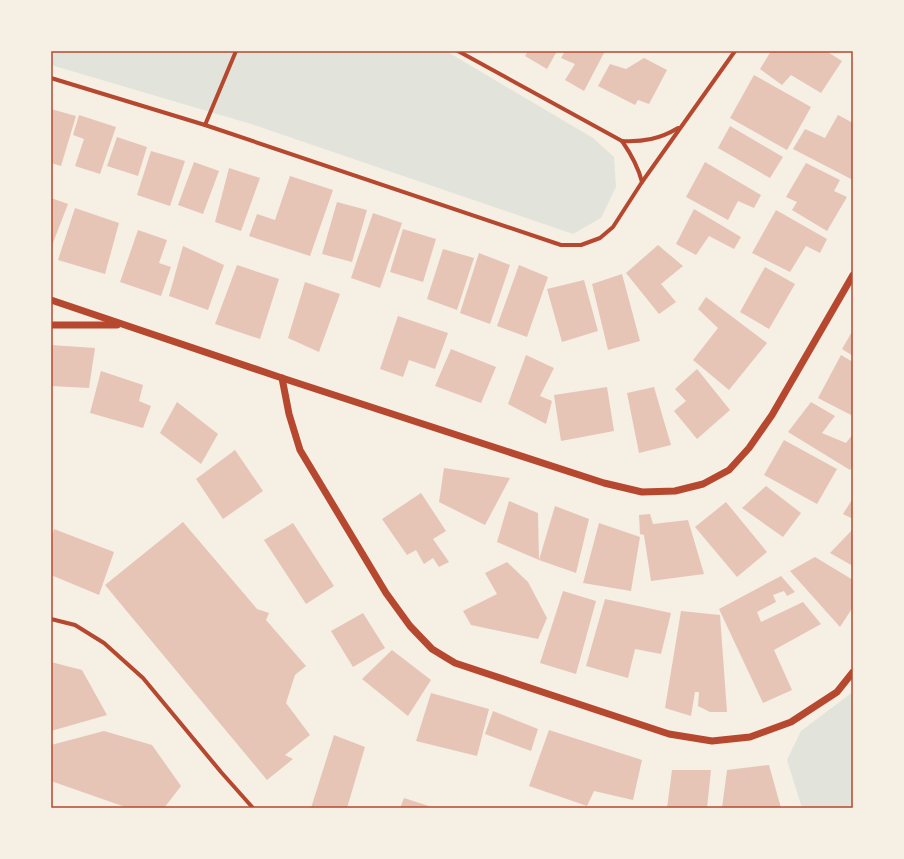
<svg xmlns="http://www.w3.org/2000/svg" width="904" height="859" font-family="Poppins,sans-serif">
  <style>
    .green { fill: #e2e4dc }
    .building { fill: #e6c5b7 }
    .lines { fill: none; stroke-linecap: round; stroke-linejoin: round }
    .minor { stroke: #b5482f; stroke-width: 4 }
    .tertiary { stroke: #b5482f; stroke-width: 7 }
    .neatline { fill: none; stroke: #b5482f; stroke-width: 1.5 }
  </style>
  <rect width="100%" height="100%" fill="#f6efe4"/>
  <!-- green -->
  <g class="green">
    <polygon points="51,51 446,51 593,138 614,157 616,187 601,218 573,234 251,124 51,65"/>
    <polygon points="853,692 853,808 802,808 787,760 801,731"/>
  </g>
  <!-- building -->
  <g class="building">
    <polygon points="528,51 557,51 547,69 525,56"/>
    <polygon points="565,51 605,51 584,91 565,80 575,64 561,58"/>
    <polygon points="771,51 826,51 842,61 821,93 791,75 782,85 760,69"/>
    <polygon points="644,58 667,70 649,104 638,100 635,105 598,86 610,64 626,69"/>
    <polygon points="754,75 811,107 787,150 730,118"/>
    <polygon points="51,109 76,116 61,166 51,163"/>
    <polygon points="79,115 116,127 100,174 75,166 84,139 73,135"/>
    <polygon points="838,115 853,123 853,180 793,149 805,129 825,138"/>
    <polygon points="730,126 783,157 770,178 718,148"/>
    <polygon points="117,137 147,147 138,176 107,166"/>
    <polygon points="151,151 185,161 170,206 137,195"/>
    <polygon points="194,162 219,171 203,214 178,205"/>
    <polygon points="705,162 761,195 754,208 738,201 728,220 686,197"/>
    <polygon points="806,163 840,180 834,191 847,197 827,231 792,210 797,202 786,197"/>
    <polygon points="229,168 260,178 241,231 215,222"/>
    <polygon points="290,176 333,190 310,256 249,236 257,214 275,220"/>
    <polygon points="51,198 68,204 51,248"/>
    <polygon points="337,202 367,210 352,262 322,254"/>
    <polygon points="75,208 119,223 105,274 58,260"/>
    <polygon points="694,209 741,237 734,249 709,236 696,255 676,244"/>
    <polygon points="776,210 827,239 820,253 806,246 790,272 752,253"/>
    <polygon points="373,213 402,223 380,288 351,278"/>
    <polygon points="403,229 436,239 423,282 390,272"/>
    <polygon points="138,230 167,240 159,263 171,267 161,296 120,282"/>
    <polygon points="658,245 683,266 661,284 676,302 659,314 626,273"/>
    <polygon points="183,246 224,265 208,310 169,296"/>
    <polygon points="443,249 474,258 457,310 427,299"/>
    <polygon points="479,253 510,265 490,324 460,313"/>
    <polygon points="237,265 279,279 260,339 215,324"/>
    <polygon points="519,265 548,277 527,337 497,326"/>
    <polygon points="765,267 795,284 769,329 740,312"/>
    <polygon points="622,274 640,341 608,350 592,284"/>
    <polygon points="584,280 598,331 562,342 547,289"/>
    <polygon points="305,282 340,294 319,352 288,338"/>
    <polygon points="706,297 767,343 729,390 693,360 718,328 698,309"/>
    <polygon points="398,316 448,333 435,369 409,360 403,377 380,369"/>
    <polygon points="853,330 853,356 842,349"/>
    <polygon points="51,345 95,348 89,388 51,386"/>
    <polygon points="451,349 496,367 481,403 435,386"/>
    <polygon points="526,355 554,368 540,396 552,401 546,424 508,404"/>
    <polygon points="841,355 853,362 853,410 851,415 818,398"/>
    <polygon points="697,369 730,410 697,439 674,411 686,401 675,389"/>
    <polygon points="101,371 143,385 139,401 151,406 143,428 90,413"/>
    <polygon points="607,387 614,431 561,441 554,395"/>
    <polygon points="654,387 671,445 639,453 627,393"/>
    <polygon points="177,402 218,434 201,464 160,433"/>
    <polygon points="811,402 835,416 822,433 846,443 853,434 853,466 850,470 788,432"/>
    <polygon points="784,440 837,469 817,504 764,475"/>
    <polygon points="235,450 263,491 223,519 196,479"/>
    <polygon points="444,468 510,478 485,525 439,502"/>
    <polygon points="766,486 801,513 783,537 742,508"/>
    <polygon points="421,493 446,531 433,539 449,562 439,567 433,558 424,564 416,550 407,555 382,519"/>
    <polygon points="853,498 853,519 843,514"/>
    <polygon points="509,501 538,513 539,560 497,542"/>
    <polygon points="726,502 767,552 737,577 695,527"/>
    <polygon points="555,506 589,519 576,573 539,560"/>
    <polygon points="650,514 653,524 688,520 704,574 651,581 644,535 640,534 639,515"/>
    <polygon points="183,522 257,609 269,613 266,620 306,666 295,675 286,703 310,735 285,755 293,759 267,780 105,585"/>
    <polygon points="293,523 334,586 306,604 264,540"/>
    <polygon points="599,523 640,537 631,591 583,583"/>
    <polygon points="54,529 114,552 99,595 51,575 51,539"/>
    <polygon points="853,529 853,566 830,553"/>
    <polygon points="815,557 853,580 853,607 840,627 790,571"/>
    <polygon points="507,562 528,582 547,618 538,639 471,625 463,611 497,594 485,573"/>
    <polygon points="781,576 795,592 787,596 784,591 773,595 776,602 757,612 761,622 803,602 821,624 774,650 792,690 763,703 719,609"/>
    <polygon points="563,591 596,601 576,674 540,663"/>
    <polygon points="605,599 671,613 661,654 635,649 628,678 586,666"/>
    <polygon points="681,611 720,615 727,712 710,712 698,706 699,692 695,692 691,716 665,708"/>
    <polygon points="363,613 385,648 353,667 331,631"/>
    <polygon points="392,650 431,680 408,716 362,679"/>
    <polygon points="51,662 82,670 107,715 51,731"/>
    <polygon points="431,693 489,709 477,756 416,741"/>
    <polygon points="493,711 538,729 531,751 485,734"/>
    <polygon points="549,730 642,760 633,800 594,791 587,806 529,786"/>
    <polygon points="104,731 152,745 181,786 164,808 128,808 51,781 51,745"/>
    <polygon points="334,735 365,747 347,808 311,808"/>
    <polygon points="769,765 781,808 722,808 727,770"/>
    <polygon points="672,770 711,770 707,808 667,808"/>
    <polygon points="404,798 435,808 400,808"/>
  </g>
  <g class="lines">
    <!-- minor -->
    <g class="minor">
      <path d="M458,51L622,141C631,154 638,166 642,182"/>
      <polyline points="51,78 205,125 561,245 581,245 600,238 613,227 642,182 735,51"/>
      <polyline points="205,125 236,51"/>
      <path d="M622,141C643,142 660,139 678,128"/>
      <polyline points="51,619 75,625 104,643 143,678 221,772 253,808"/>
    </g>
    <!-- tertiary -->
    <g class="tertiary">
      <polyline points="51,300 282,378 604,483 642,492 675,491 703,484 729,470 749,448 772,415 853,275"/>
      <polyline points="51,325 117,325"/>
      <polyline points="282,378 289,414 300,450 386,593 410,626 432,649 455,663 669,734 712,741 750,737 791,722 837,692 853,672"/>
    </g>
  </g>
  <!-- border -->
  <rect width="904" height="859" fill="none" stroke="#f6efe4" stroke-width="104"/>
  <rect x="52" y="52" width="800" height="755" class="neatline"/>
</svg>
